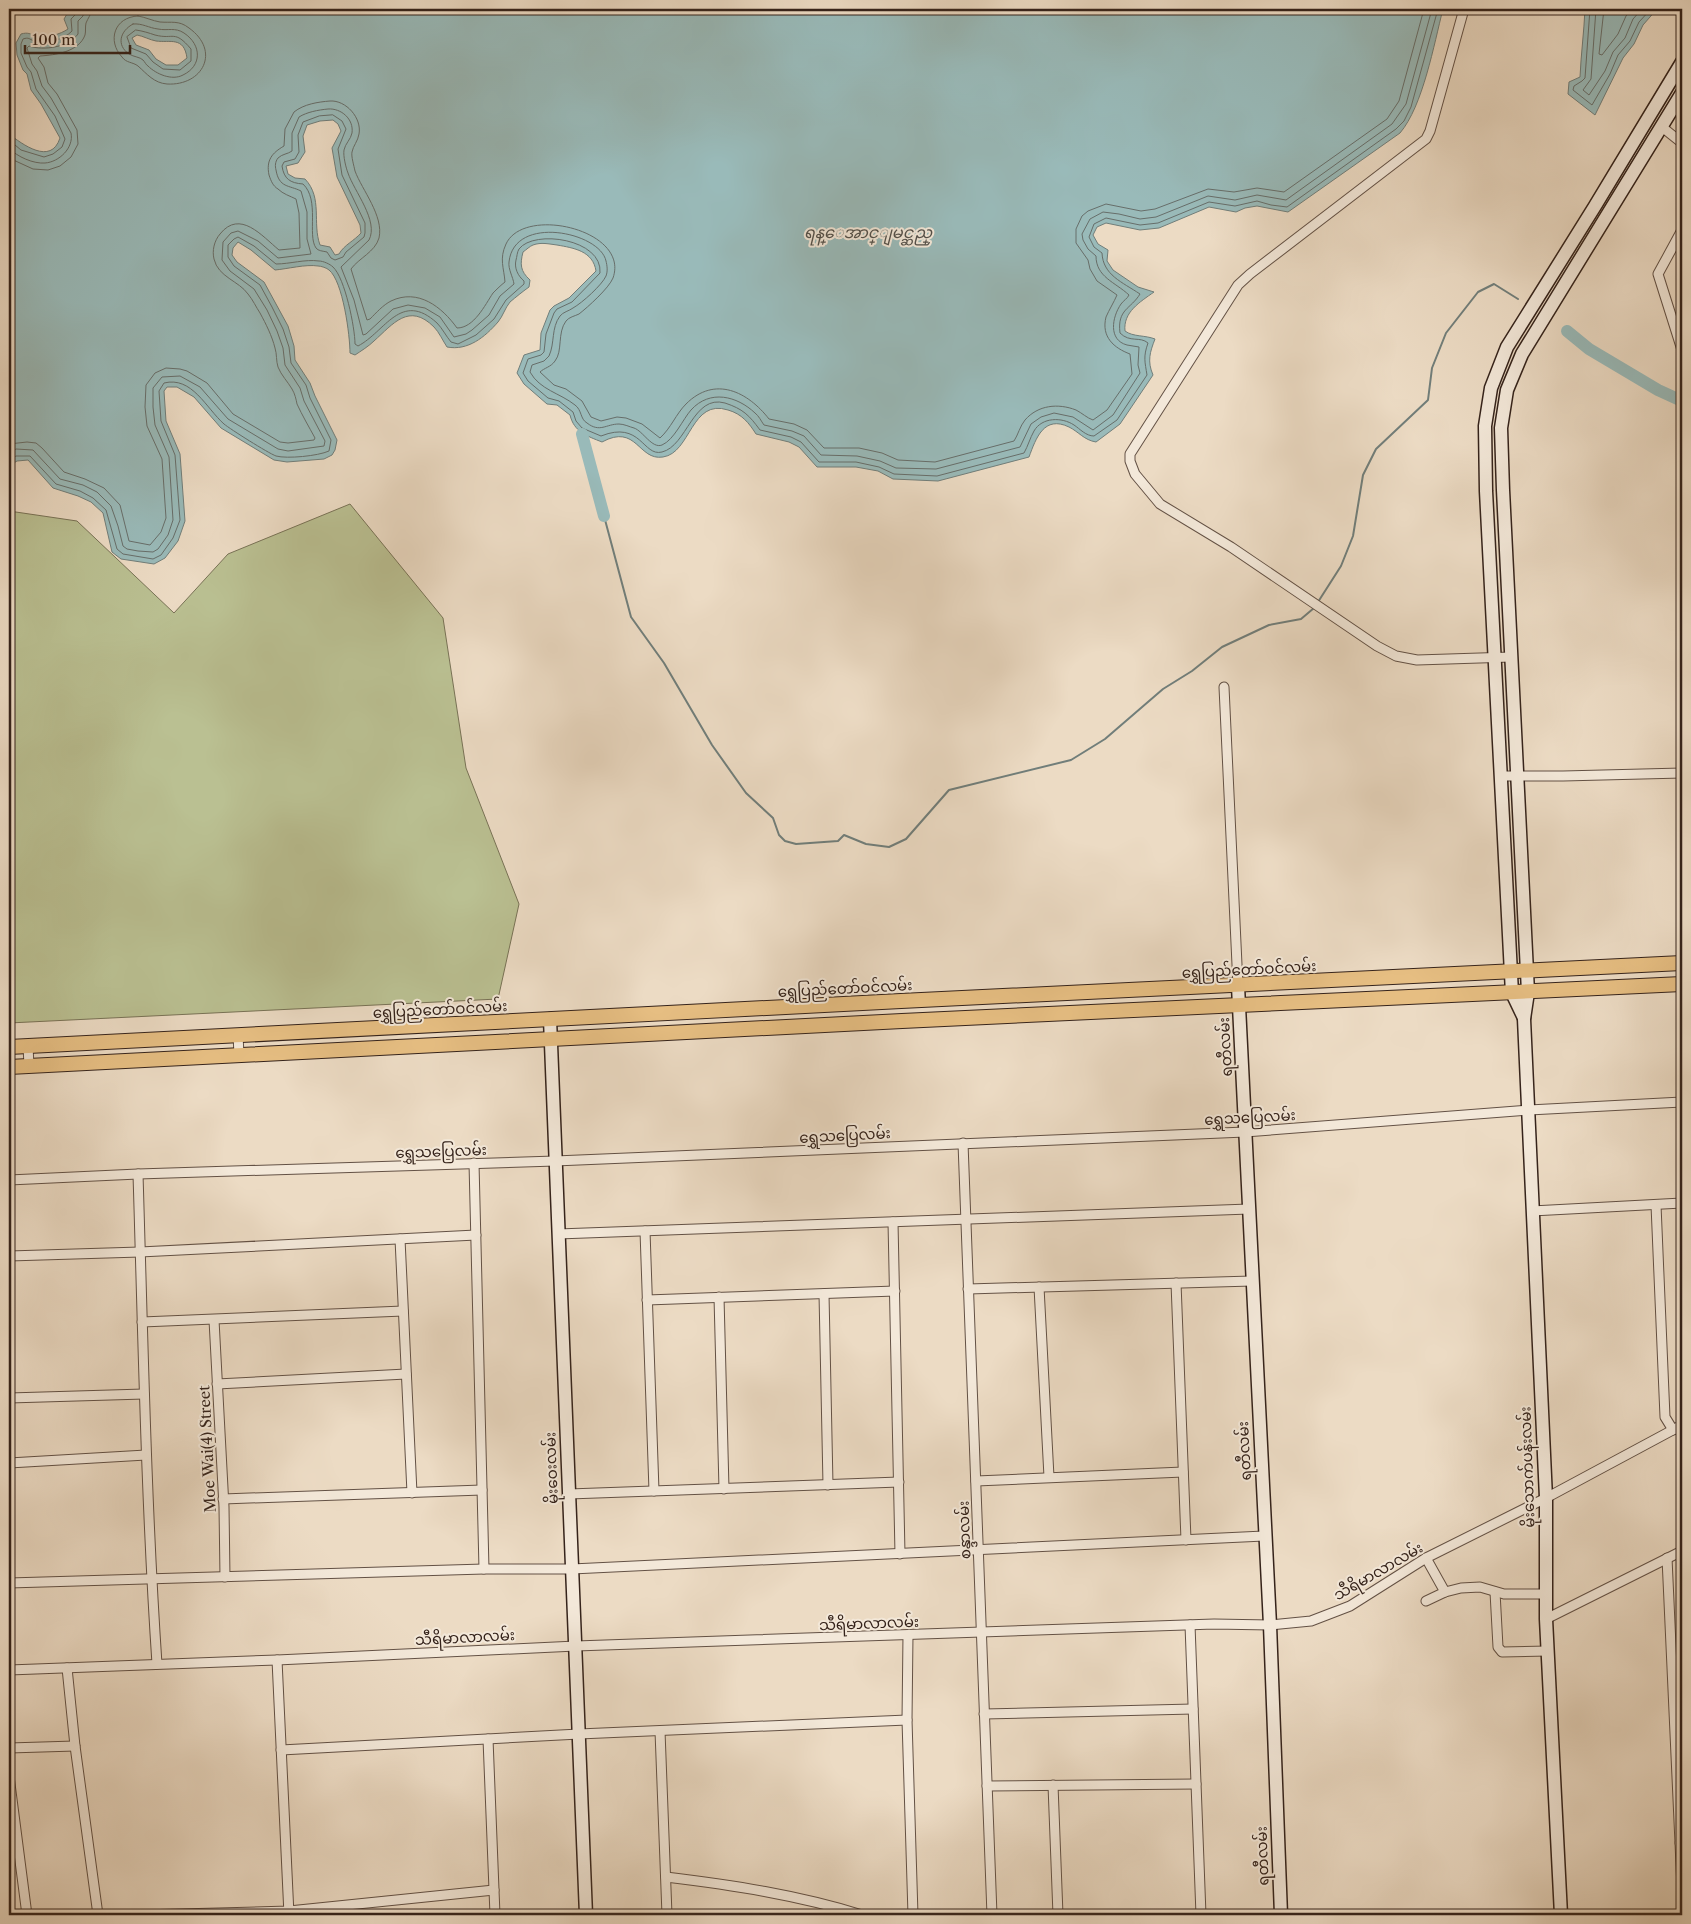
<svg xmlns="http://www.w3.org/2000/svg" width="1691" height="1924" font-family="'Libre Caslon Text','Noto Sans Myanmar',serif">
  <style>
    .green { fill: #bac092; stroke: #787256 }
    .water { fill: #99bab9; stroke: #717e7a; fill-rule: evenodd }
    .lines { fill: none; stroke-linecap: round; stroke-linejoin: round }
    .shore { stroke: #676e6a; stroke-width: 1 }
    .stream { stroke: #717e7a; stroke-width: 2 }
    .river { stroke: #99bab9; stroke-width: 12 }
    .street-casing { stroke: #635145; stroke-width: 11 }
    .secondary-casing { stroke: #35231b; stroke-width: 15 }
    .primary-casing { stroke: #35231b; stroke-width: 16 }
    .street { stroke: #f3e8d9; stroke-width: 9 }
    .secondary { stroke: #f3e8d9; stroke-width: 12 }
    .primary { stroke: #e6be82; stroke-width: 14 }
    .labels { text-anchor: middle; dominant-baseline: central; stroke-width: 4; stroke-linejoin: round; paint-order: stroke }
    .street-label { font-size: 15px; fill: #35231b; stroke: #f3e8d9 }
    .water-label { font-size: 16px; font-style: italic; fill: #53504a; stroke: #f3e8d9 }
  </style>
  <rect width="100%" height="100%" fill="#ecdbc4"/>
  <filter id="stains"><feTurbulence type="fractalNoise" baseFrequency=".004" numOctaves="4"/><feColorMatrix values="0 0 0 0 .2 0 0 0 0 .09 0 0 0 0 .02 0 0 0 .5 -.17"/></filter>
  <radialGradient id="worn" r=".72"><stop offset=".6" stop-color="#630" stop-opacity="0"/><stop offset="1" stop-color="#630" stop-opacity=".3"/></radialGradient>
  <!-- green -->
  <polygon class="green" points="350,504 443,618 466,768 519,904 498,999 9,1023 9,511 77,521 174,613 228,554"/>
  <!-- water -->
  <g class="water">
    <path d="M76,9H1443C1434,44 1423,106 1400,133L1288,212L1257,206L1245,208L1236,212L1209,207L1159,228L1140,230L1106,223L1097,227L1093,235L1098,244L1108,250L1107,261L1113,270L1138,287L1154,292C1140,302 1123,312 1125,331C1133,337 1145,335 1155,339C1150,352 1147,361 1153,375L1120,424L1096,442C1084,440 1079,432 1069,427C1044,415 1036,438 1029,457L938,481L893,479L878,471L856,467H817L799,447L789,442L756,434C749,423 742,414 728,410C691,398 691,453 663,457C638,461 637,423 602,442C587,436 574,432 570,415L557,405L547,404L524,384L517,373L524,355L540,350L541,333L550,310L554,306L569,298L596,271C593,251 574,248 557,245C549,244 541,242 533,245C530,246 526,250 523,252C520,264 520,271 530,280L529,287C522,292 516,297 510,302C505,308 503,316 498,322C485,337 468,351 447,347C443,341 439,332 434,327C409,302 393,324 374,341C369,346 361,351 355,355L350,353C350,336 343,281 329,270C327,268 321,266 318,266C306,264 287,269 275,270L251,250L238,242L233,248L232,255L237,262L264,282L288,326L294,346L295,360L310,383L315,396L337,440L335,450L332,455L324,459L287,462L274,460L221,428L194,397L177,387H167L164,391L166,421L180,454L185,521L178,541L165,558L154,564L121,559L112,552L103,513L91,502L78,496L53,488L28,460L17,461L9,466V134C22,144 51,166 60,138L41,104L31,90L27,74L23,70L17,55L16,43L21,34C28,32 30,34 36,36C45,39 61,34 68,29L64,19L67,14ZM137,35C143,36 150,40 156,41C170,43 184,36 187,58L178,65H166L156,59L149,50L136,45L132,38ZM333,120L338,124L341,131L332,148L337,177L360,225L361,233C354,241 344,245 339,254L335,255L330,247L320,245C312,223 323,198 305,179L295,178L288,174L286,166L298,163L305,152L303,136L307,125L320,121Z"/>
    <path d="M1585,9H1657L1643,25L1634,44L1623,58L1595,115L1568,94L1569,82L1580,77C1581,54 1584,32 1585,9Z"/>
  </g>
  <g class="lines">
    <!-- shore -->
    <g class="shore">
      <polyline points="1590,9 1585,78 1582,81 1574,86 1573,90 1592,105 1610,74 1618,55 1630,41 1639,22 1651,9"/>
      <polyline points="1596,9 1591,79 1583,90 1589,95 1605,71 1613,52 1625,38 1633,19 1642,9"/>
      <polyline points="1604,9 1599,54 1602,55 1618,34 1626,16 1632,9"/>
      <path d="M138,16C145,17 153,21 160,22C171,23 179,20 189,28C221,51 203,86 167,84C154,83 147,74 138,66C133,62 126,63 122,57C107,41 114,17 138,16Z"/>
      <path d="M133,24C142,23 149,28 158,29C168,31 175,27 184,33C202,45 202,66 183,75C172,81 156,74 148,66C146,65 145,62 143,60C140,57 134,57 129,54C116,45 120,31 133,24Z"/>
      <path d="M136,30C143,31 149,33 155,35C174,40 174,29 191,49V61L180,70L163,69L153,62L146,54L131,48L127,37Z"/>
      <path d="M333,115L342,121L346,129L338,149L342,175L365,223V233L364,237L346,252L343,257L335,260L331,258L327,252C323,251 318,251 316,248C307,235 320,200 303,184C290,183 284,179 282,166L284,162L295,159L299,152L298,135L303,122L319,116Z"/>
      <path d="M9,140L21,150L44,157L53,154L62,147L65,139L55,116L36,89L31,72L27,67L21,53V44L23,39C29,37 29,39 34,41C45,45 65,39 72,31L71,19L77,13L78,9"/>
      <path d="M9,148C17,157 34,164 45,163C59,162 74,148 71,133L51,98L42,86L37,71L32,64L27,48L29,46C44,51 69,47 78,34V21L83,16L84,9"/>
      <path d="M9,158L33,169L48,170L60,166L71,157L78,144L77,130L57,94L48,83L44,67L38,58L40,56C55,55 79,52 85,35C86,31 85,27 86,23C88,18 91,15 92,9"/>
      <path d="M9,444L27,442L36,443L42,448L64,472L85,479L104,488L120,505L129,541L150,545L161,532L166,518L162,459L147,426L145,407L146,385L155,373L166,368L180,369L187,371L207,383L233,414L280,442L288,443L314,440L315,438C309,427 302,415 297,404C296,399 295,394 292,389C288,382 281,375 278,367C276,361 277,354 275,348C272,336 266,324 260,313C256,307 253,300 248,294C239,281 218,277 214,259C212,251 214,241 220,234C240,209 262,236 279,250L300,248L299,213L296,199C290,196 283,194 278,189C273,186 271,181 269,175C266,160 272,153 284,146L285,129L294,112C304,104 318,102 330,101C346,100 362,118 359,134C358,141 353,146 352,152C351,156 354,166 355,171C362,190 384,216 379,238C375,252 359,258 351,269L367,320L370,319C376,313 383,305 391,301C418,288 442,307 457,328C474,328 485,305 493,293C497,289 501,285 505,282C504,268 499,259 506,244C524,205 630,230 613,278C609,288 588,307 579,314C575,316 569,317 566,321C557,333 563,351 555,361C551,367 544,368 540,372L554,385L566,389L582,401L591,417L601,421L617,417L626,418L642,424L660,438C671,428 676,414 686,404C715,375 748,392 769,419L794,424L807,430L824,448H859L882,453L898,460L935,462L1014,441C1018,435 1020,426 1025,420C1038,405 1058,403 1076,410C1082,413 1087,418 1093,420L1107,410L1132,374L1130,354C1114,348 1101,337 1106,317C1109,310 1114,302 1117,295L1097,281L1090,269L1088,260L1076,243V229L1082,216L1088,211L1106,204L1141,211L1155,209L1208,189L1234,192L1257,188L1284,192L1387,119L1399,101L1424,9"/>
      <path d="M9,453L16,449L33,450L60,479L83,485L97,492L111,506L118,526L123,546L127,549L138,551L153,552L158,549L168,535L173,520L169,457L155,425L153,407V388L162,377L180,376L200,387L228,419L278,449L288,451L324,446L325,441L304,401L300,388L285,365L283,348L277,331L267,310L254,289L230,271L222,260L223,242L231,233L238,231L258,241L278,258L311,254L307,239V212L301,191C289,185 279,188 276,170C275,166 275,162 278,158C282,154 288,154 292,151V133L299,117C307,112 318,110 328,109C341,108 354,119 352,133C351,139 345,144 344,150C343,156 346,168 348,173C354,191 379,221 369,240L341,267L354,300L363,335L366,334L393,309L408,305L425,308L440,317L454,337L466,334L472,330L489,315L500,296L514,284C513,277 508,269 509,262C514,214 600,232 606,261C607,265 608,271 606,276C602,285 582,303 573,308C569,311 563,312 560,316C551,328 555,343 549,356L544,361L532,365L530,372C540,390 560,393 575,405C582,410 580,419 587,423C600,433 606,424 619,424C624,424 630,427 634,428C643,431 652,449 662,445C674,440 683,419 691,410C710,389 737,396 755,413C759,416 761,421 764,425L792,431L804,436L821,455L857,456L880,461L896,468L936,469L1020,447L1031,424L1041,417L1054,413L1073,417L1093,430L1113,415L1140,373L1138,365L1139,347C1135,346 1131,346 1127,345C1108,340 1112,317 1121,304C1124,300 1127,299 1129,295C1115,282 1096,277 1096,256L1088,249L1083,240L1082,234L1090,219L1103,212L1119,214L1140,219L1156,217L1208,196L1235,200L1257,195L1286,200L1392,124L1406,104L1432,9"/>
      <path d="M9,460L16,456H30L56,484L80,491L93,498L106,510L117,549L123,554L153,559L161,555L173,538L180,520L175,455L161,421L159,391L164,383C192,376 206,408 224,424C230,429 268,453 276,456C287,459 318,456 329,451L331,440L310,398L306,385L291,363L289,347L283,329L272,307L260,285L234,266L228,257V245L234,239L238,237L254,246L276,264C290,264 305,259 319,261C323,261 330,264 333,267C345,278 355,328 355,344L358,346C385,332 401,290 437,323C442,328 446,336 451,342L458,344L476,335L494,319L506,300L524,284V281C518,276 514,268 516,260C517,257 517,252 519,249C534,229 603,239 600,273L572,302L557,309L554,313L546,334L544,352L541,355L528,359L523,373L528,381L548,398L559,401L573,412L576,421L582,428L601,436C641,420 643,457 662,452C687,446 693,394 725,403C743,409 749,415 760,430L791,437L801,442L819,462H856L879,467L894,474L937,476L1024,453C1028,446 1030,438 1034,431C1042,417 1062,417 1074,425C1080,429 1086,436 1094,436L1117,420L1147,375C1145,362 1143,357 1148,343C1140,336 1130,343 1120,333C1117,309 1131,309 1140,294C1122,282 1103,275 1102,253L1094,247L1089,237L1094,224L1106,218L1140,225L1158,223L1209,202L1235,206L1257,201L1271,205L1287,207L1396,129L1404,121L1411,107L1438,9"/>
    </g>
    <!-- stream -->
    <g class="stream">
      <polyline points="604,516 631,617 664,663 712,745 746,793 773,818 779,835 785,841 796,844 838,841 844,835 866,844 889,847 906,839 949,790 1071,760 1105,739 1163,689 1192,671 1222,647 1269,625 1301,619 1314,608"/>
      <polyline points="1318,602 1341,566 1353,536 1363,475 1376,449 1428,400 1432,368 1446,333 1478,292 1494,284 1518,299"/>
    </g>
    <!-- river -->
    <g class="river">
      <polyline points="1567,331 1589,349 1658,390 1682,401"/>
      <polyline points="582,434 604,516"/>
    </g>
    <defs>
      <g id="street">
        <polyline points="1464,9 1430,131 1426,139 1250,274 1238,285 1130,454 1130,461 1135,474 1160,504 1231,547 1377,646 1396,656 1417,660 1511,657"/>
        <polyline points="1662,127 1682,143"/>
        <polyline points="1682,230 1658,274 1682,350"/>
        <polyline points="1224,687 1238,986"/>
        <polyline points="1501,776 1563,776 1682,773"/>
        <polyline points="238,1035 239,1055"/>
        <polyline points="28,1046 29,1066"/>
        <polyline points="963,1143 992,1915"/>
        <polyline points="474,1163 484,1569"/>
        <path d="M138,1174C143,1337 146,1501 157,1664"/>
        <polyline points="9,1180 138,1174 555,1161 1245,1132 1529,1110 1682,1102"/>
        <polyline points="1656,1205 1665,1417 1673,1430"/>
        <polyline points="1532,1211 1682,1203"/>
        <polyline points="893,1222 900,1554"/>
        <polyline points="645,1231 654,1491"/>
        <polyline points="558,1234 1249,1209"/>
        <polyline points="400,1239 412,1493"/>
        <polyline points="9,1256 140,1252 476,1235"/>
        <polyline points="1176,1283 1186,1540"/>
        <polyline points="1039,1287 1049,1477"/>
        <polyline points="968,1289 1252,1281"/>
        <polyline points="824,1294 828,1485"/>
        <polyline points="719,1297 724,1489"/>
        <polyline points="647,1300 895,1291"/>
        <polyline points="214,1320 224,1507 225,1577"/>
        <polyline points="142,1322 403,1311"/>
        <polyline points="217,1384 406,1374"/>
        <polyline points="9,1398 144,1394"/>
        <polyline points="9,1463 146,1455"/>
        <polyline points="976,1481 1183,1472"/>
        <polyline points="569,1494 899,1482"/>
        <polyline points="223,1499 482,1490"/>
        <polyline points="1426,1558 1445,1592"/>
        <polyline points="1667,1558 1680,1843 1682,1843"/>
        <polyline points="9,1583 484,1569 572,1569 1264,1536"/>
        <polyline points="1495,1592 1498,1647 1502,1652 1548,1651"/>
        <polyline points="1426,1601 1445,1592 1461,1588 1480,1587 1504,1594 1546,1594"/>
        <polyline points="1546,1619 1682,1551"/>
        <polyline points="1190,1625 1201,1915"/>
        <polyline points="908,1635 907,1720 913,1915"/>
        <polyline points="277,1660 289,1915"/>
        <polyline points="67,1668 75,1746 98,1915"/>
        <polyline points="9,1670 277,1660 576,1646 1214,1624 1270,1625 1311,1621 1350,1606 1426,1558 1546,1498 1682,1425"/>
        <polyline points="984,1714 1193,1709"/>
        <polyline points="660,1731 667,1915"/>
        <polyline points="488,1739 495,1915"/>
        <polyline points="9,1748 75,1746"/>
        <polyline points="281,1750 579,1734 907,1720"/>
        <polyline points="9,1776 27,1915"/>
        <polyline points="1053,1785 1058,1915"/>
        <polyline points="987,1786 1196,1784"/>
        <polyline points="1680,1843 1682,1888"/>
        <path d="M666,1877C732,1885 798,1895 862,1915"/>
        <polyline points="141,1915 289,1911 494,1890"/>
      </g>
      <g id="secondary">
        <polyline points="1238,986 1270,1625 1281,1915"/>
        <polyline points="1524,1018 1512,993 1486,491 1485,426 1491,388 1507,347 1595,206 1682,62"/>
        <polyline points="550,1019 586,1915"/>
        <polyline points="1561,1915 1546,1619 1546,1498 1524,1019 1528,992 1503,490 1501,428 1507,390 1522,354 1682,93"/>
      </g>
      <g id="primary">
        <polyline points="9,1047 901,1001 1682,963"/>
        <polyline points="9,1067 902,1021 1682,984"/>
      </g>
    </defs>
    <!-- street casing -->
    <use href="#street" class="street-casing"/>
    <!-- secondary casing -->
    <use href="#secondary" class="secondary-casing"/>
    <!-- primary casing -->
    <use href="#primary" class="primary-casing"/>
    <!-- street -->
    <use href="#street" class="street"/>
    <!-- secondary -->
    <use href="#secondary" class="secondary"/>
    <!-- primary -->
    <use href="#primary" class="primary"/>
  </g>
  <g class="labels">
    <!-- street labels -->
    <g class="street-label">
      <text transform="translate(1249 969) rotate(-3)">ရွှေပြည်တော်ဝင်လမ်း</text>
      <text transform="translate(845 988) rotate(-3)">ရွှေပြည်တော်ဝင်လမ်း</text>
      <text transform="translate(440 1009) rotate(-3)">ရွှေပြည်တော်ဝင်လမ်း</text>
      <text transform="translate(1225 1047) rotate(-93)">ရတီလမ်း</text>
      <text transform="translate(1250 1117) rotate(-3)">ရွှေသပြေလမ်း</text>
      <text transform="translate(845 1135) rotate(-3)">ရွှေသပြေလမ်း</text>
      <text transform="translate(441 1151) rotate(-2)">ရွှေသပြေလမ်း</text>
      <text transform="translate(207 1449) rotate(-93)">Moe Wai(4) Street</text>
      <text transform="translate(1244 1451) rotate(-93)">ရတီလမ်း</text>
      <text transform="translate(1527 1467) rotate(-92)">မိုးသောက်ပန်းလမ်း</text>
      <text transform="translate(551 1468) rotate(-92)">မိုးဝေးလမ်း</text>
      <text transform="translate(964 1530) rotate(-92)">စန္ဒာလမ်း</text>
      <text transform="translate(1378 1571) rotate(-30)">သီရိမာလာလမ်း</text>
      <text transform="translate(869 1623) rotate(-2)">သီရိမာလာလမ်း</text>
      <text transform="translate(465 1637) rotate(-3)">သီရိမာလာလမ်း</text>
      <text transform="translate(1262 1856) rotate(-92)">ရတီလမ်း</text>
    </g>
    <!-- water labels -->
    <g class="water-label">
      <text x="868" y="232">ရန္ေအာင္ျမင္ဆည္</text>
    </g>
  </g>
  <!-- margin -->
  <rect width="1691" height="1924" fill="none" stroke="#ecdbc4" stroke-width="30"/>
  <rect x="10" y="10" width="1671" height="1904" fill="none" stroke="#35231b" stroke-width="2.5"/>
  <rect x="15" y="15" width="1661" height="1894" fill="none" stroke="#35231b"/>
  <!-- scale -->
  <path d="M25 45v8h105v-8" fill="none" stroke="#35231b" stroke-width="2.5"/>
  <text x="32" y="45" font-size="15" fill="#35231b" stroke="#f3e8d9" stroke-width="4" paint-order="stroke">100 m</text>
  <rect width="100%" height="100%" filter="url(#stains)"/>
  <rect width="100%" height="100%" fill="url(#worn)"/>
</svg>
